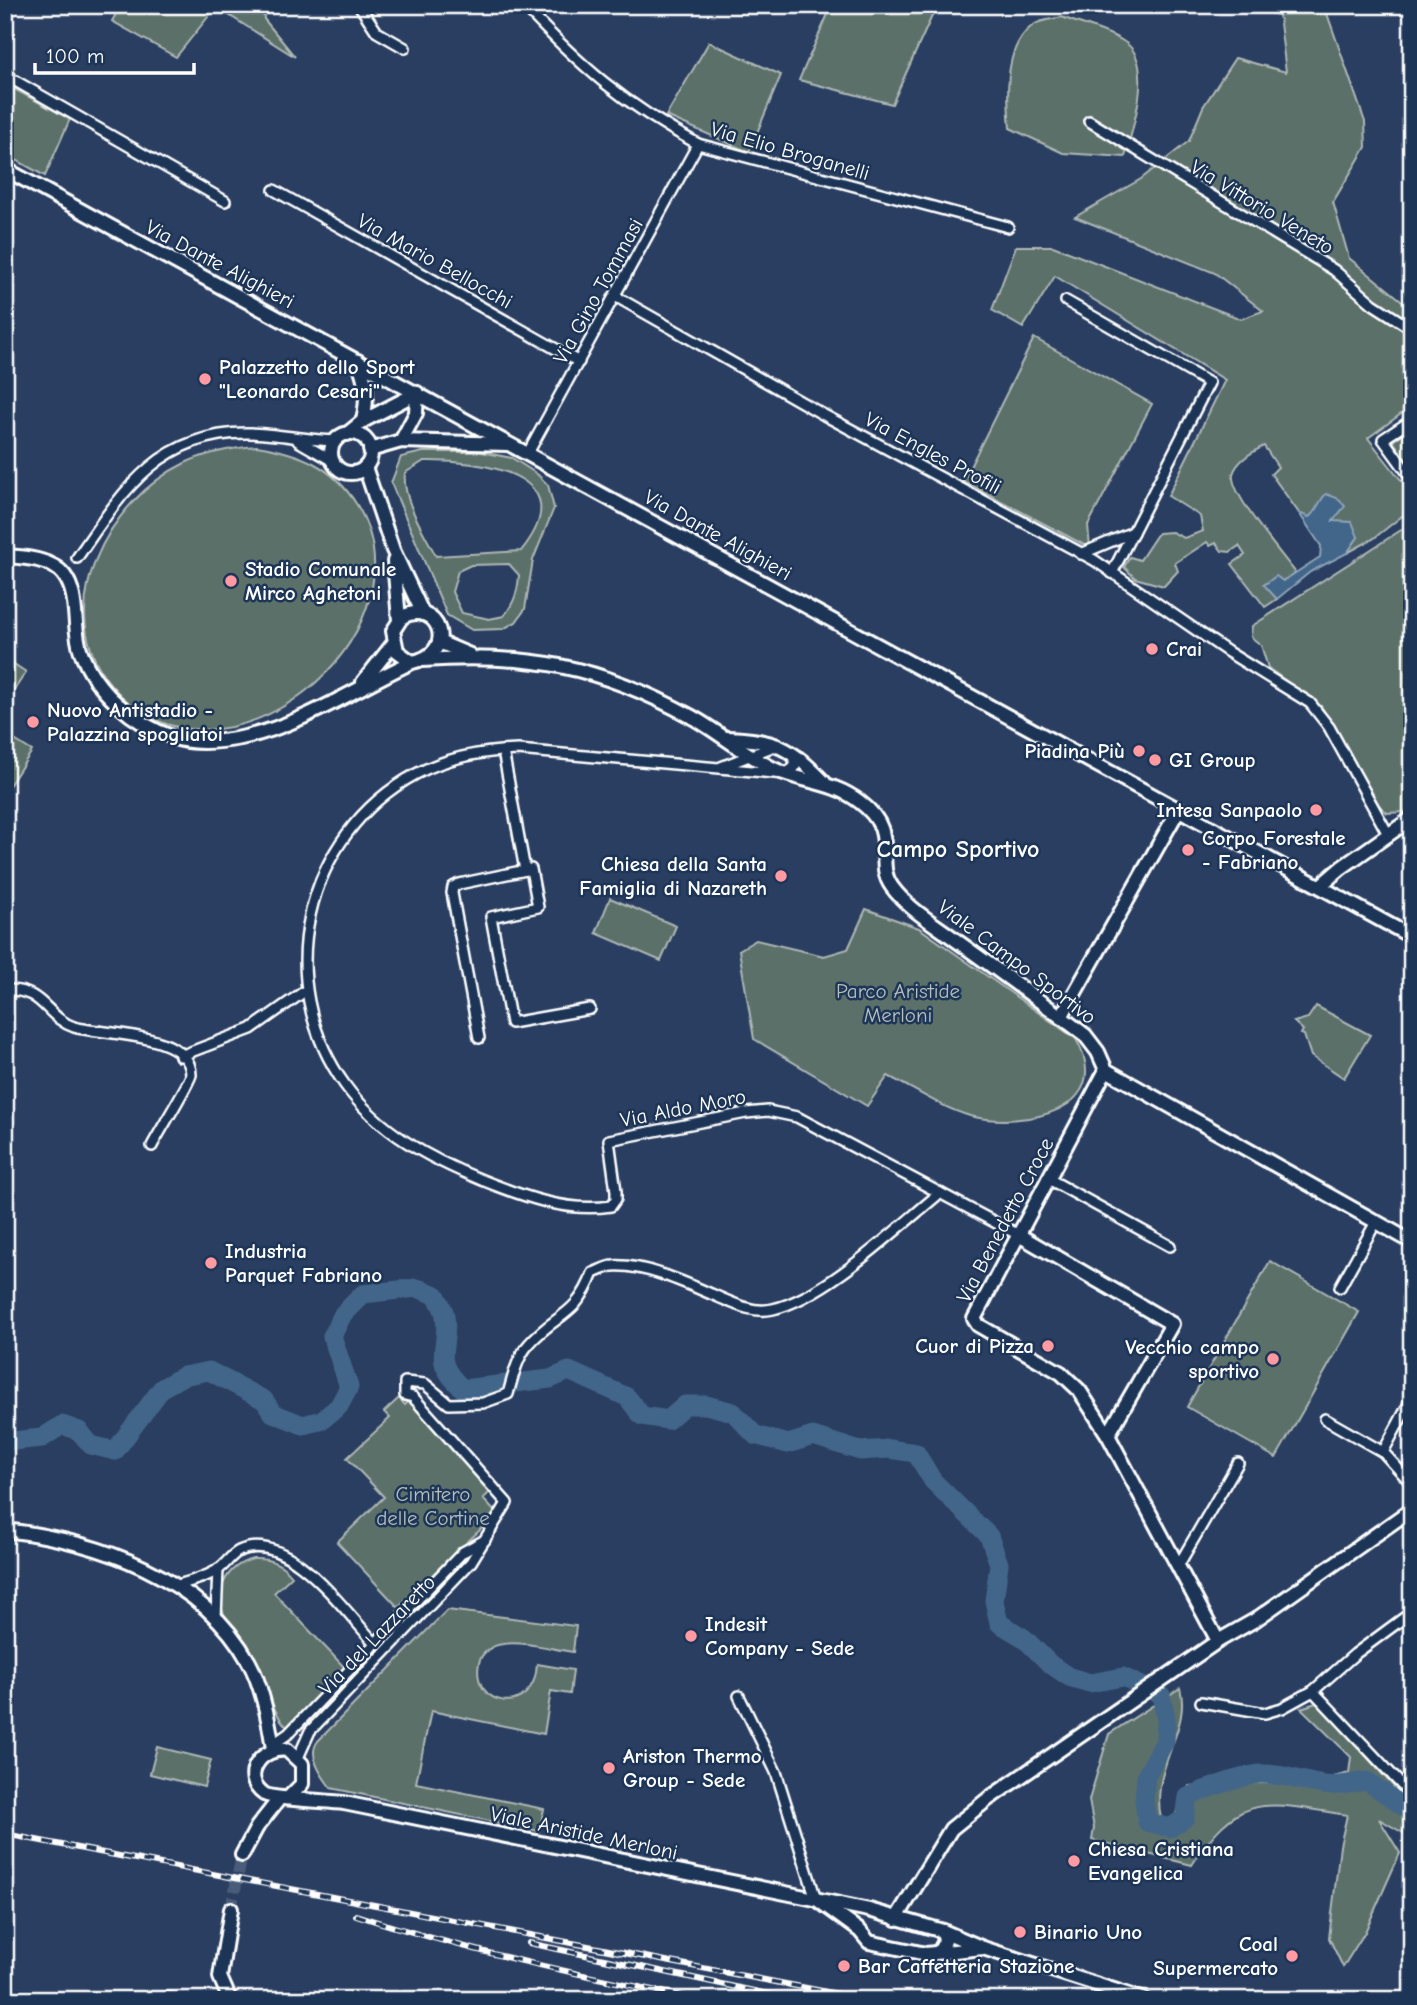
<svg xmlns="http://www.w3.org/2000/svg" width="1417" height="2005" font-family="'Comic Neue',sans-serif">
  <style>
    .green { fill: #5c706b; stroke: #aeb8b5; stroke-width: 2; fill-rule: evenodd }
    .water { fill: #426689; stroke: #8ea3b8; stroke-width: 2 }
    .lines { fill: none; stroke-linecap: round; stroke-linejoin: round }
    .river { stroke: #426689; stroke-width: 19 }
    .secondary-tunnel { stroke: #4a5b79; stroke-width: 12; stroke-dasharray: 12 6; stroke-linecap: butt }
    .street-casing { stroke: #fff; stroke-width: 14 }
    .secondary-casing { stroke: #fff; stroke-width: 18 }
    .street { stroke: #1d3557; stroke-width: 9 }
    .secondary { stroke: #1d3557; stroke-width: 12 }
    .rail-casing { stroke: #fff; stroke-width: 6 }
    .rail { stroke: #1d3557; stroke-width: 3.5; stroke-dasharray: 10; stroke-linecap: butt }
    .poi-dot { fill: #ff9aa2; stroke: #1d3557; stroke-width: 2.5 }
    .labels { text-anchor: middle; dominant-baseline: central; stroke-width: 5; stroke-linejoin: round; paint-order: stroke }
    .street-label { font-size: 21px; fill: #fff; stroke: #1d3557 }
    .poi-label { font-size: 21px; font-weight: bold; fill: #fff; stroke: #1d3557; text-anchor: start }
    .park-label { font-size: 21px; fill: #b6bfbc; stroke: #1d3557 }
    .quarter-label { font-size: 24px; font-weight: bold; fill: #fff; stroke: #1d3557 }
  </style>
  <rect width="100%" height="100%" fill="#2a3e61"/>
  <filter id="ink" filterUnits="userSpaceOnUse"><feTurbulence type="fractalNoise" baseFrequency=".0143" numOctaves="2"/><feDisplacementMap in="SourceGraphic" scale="14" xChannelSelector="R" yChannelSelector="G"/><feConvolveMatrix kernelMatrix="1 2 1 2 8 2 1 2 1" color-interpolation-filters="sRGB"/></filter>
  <g filter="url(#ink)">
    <!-- green -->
    <g class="green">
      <polygon points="121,5 263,5 264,19 295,57 216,7 176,57 112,21"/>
      <polygon points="832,5 937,5 892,104 799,80"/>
      <path d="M1225,5H1324L1365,122L1366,147L1333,202L1349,258L1412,309V406L1368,438L1412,494L1411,509L1373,539L1347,553L1358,537L1314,513L1308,518L1299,513L1271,474L1278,467L1264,446C1253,452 1237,460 1233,474C1229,493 1283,556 1296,573L1282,581L1264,584L1277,599L1265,607L1232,564L1245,555L1239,546L1230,552L1222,551L1216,543L1210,546L1207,542L1175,563L1178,571L1164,586L1135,578L1124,567L1130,557L1140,560L1158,533L1172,532L1184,538L1203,531L1200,516L1168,496L1225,380L1055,276L1023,328L992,310L1016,246H1053L1241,319L1263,311L1215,273L1075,217L1141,179L1189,141L1203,107L1235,58L1286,72L1279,15Z"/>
      <path d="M1062,17C1082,25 1105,30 1123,41C1156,60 1133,127 1125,157L1063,153L1010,128C1007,96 1003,44 1035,24C1042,20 1055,19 1062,17Z"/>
      <polygon points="709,42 781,75 749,152 666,116"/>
      <polygon points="5,84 70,119 45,176 5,154"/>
      <polygon points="1034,338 1152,404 1088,525 1090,548 963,481"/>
      <polygon points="1412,427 1412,468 1393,441"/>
      <path d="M257,446C300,453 333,466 357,505C436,636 219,813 112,686C48,610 108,500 185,463C208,452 232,448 257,446Z"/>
      <path d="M423,452H481L512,458L537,474L548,485L554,508L533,560L525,609L516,622L503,629L472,630L447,615L391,483L401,457ZM424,461C478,460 584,473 521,551L436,556C424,532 402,500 405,473ZM509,564L519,575C518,592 514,603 504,616L489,619L462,613L452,592L458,571L471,565Z"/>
      <polygon points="1412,523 1412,806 1404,812 1387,813 1379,805 1321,706 1268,668 1261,645 1251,637 1252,626"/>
      <polygon points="5,658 26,672 5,704"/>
      <polygon points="5,734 32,751 5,792"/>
      <polygon points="610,898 676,926 661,961 596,933"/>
      <path d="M866,909L919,928L1076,1039C1117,1111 1023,1129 970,1116C942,1108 914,1089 888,1076L867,1106L754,1039L739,950L756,940L824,956L848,949Z"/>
      <polygon points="1316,1006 1370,1035 1344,1078 1311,1056 1304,1035 1301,1034 1303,1030 1294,1022 1308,1018"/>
      <polygon points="1270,1261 1359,1312 1276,1458 1187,1407"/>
      <polygon points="399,1398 405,1405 410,1400 493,1489 483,1499 497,1514 398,1607 337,1542 384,1497 347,1458 390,1418 384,1412"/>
      <path d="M253,1559C269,1558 282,1563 292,1576L274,1593L345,1668L287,1727C271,1712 267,1682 258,1663C250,1646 235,1634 226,1618C212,1593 226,1566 253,1559Z"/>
      <path d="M447,1610L576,1626L573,1652C552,1649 524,1641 503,1644C492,1645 481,1653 479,1663C470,1706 534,1720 537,1664L573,1670L570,1694L551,1691L544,1734L431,1711L416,1783L544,1809L539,1831L331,1788C321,1775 307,1755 318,1741Z"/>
      <path d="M1180,1688C1193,1734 1141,1773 1166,1835L1189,1786C1242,1780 1298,1788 1349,1773L1351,1757L1301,1708L1316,1703C1349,1733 1375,1769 1407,1800L1412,1801V1838L1379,1819L1400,1853L1365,1932L1343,1967L1329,1938L1340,1846L1347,1815C1267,1803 1240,1789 1192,1865L1092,1840L1094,1828L1089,1800L1109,1734Z"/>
      <polygon points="157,1747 211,1760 204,1787 150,1774"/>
    </g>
    <!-- water -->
    <path class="water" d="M1326,494L1337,498L1345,506L1333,521L1352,522L1358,537L1347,553L1310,572L1277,599L1264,585L1276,576L1283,581L1320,557L1321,546L1299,513L1309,517C1317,511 1318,502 1326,494Z"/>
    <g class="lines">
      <!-- river -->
      <path class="river" d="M5,1435L12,1441L42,1438L62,1425L79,1431L91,1445L115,1451L162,1388L183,1376L209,1371L264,1400L273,1413L303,1425L322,1420L339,1406L349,1387L332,1336L343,1314L363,1294L417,1288L436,1295C439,1301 444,1309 445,1316C450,1351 429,1358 463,1389L550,1379L569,1371L627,1397L642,1416L668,1420L685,1405H706L733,1412L755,1435L788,1444L813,1436L860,1451L889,1449L916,1453L933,1481L989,1536L999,1564L994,1601L999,1623L1024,1638L1050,1664L1069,1677L1090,1683L1123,1677L1161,1695L1166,1719L1165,1741L1146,1776L1144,1800L1147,1822L1170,1828L1185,1818L1188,1797C1201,1790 1246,1775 1260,1774C1282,1773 1302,1782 1324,1785C1337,1787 1353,1783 1367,1781L1404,1807L1412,1809"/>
      <!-- secondary-tunnel -->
      <polyline class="secondary-tunnel" points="231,1909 242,1855"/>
      <defs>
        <g id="street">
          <polyline points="359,5 377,32 405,48"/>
          <path d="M523,5C581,67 624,104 698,144L1008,227"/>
          <polyline points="1408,5 1412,12"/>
          <polyline points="5,75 225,201"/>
          <polyline points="1089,121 1334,270 1373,304 1412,329"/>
          <polyline points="274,190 579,362"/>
          <polyline points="615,296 824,415 1094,560 1228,652 1310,703 1329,727 1388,834"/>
          <polyline points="1066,301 1209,383 1112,573"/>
          <polyline points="1412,420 1383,439 1412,479"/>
          <polyline points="298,441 333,461"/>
          <polyline points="528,453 698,144"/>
          <polyline points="1081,554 1133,532"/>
          <path d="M77,558C122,492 160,431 250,433C278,434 307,440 336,441"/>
          <polyline points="503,751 525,870"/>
          <path d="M793,754L795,767L785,774L518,750C483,751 448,757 416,774C303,835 271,982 345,1085C379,1132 430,1159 482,1180C522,1196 567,1213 611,1206L616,1199V1191L609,1140L746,1113L768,1111L797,1117L1017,1234"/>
          <polyline points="721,767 777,745"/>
          <path d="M5,990C44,988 45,1017 74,1027C99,1035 192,1031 191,1075C190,1082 158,1134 152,1146"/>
          <polyline points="479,1038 452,893 453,887 459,884 531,869 538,907 491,917 511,1023 590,1009"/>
          <polyline points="180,1056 251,1029 305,991"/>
          <polyline points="1047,1178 1170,1246"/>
          <polyline points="1340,1287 1376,1222"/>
          <polyline points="1325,1419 1383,1452 1412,1484"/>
          <polyline points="1383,1452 1412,1398"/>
          <polyline points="1178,1566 1238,1463"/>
          <path d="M178,1585C192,1581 207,1577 219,1569C226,1564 231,1555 239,1551C289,1529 344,1611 375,1643"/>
          <polyline points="216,1617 218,1569"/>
          <polyline points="1313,1691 1412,1796"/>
          <polyline points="739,1696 776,1772 816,1899"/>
          <polyline points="1201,1702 1265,1713 1282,1708 1313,1691 1355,1654 1412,1612"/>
          <polyline points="272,1745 288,1734 463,1552 485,1540"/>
          <path d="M298,1758L310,1731L471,1562L507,1503L413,1397L405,1395V1382L425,1384L449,1404L483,1403L508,1394C513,1377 517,1357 529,1344C556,1313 576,1318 593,1273C599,1271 607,1266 613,1266C643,1264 684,1282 711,1294C731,1302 751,1314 773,1309C826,1297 897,1228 940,1193"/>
        </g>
        <g id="secondary">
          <polyline points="5,169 1412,937"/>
          <path d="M358,361C367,383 368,397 363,421"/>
          <circle cx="351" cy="453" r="20"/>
          <polyline points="347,434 363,421 417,393"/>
          <polyline points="401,441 416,413 417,393"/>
          <polyline points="370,450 401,441 508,444"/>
          <polyline points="365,467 393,550 423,614"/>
          <path d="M5,556C24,557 52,559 64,575C80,596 72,628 81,652C95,691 134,724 172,737C193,745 220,742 241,738C302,725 356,688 412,662C460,653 438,598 402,617L393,631L397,651L412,662"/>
          <polyline points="394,561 399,620"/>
          <polyline points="439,642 470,655"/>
          <path d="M422,660C528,653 598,665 692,717C719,732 744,754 772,768C801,783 832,780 860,802C901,833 873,861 892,887C908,909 936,925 957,941C1000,972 1043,1003 1085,1035L1098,1052L1106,1070L1412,1242"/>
          <polyline points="363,682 393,644"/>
          <path d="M728,738C776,740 790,747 824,782"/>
          <polyline points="1320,886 1341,868 1412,818"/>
          <polyline points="1061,1017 1179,809"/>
          <polyline points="1106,1070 974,1319 978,1325 1061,1373 1079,1390 1108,1435 1218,1641"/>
          <polyline points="1017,1234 1172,1324 1108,1435"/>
          <path d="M5,1530C97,1541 202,1576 249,1662C263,1688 269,1721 273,1749"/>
          <path d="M289,1797L302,1784V1764L287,1750C262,1746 239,1776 264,1794C271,1799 329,1801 344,1803L869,1910L943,1931L945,1941L939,1952"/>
          <polyline points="242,1855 257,1827 279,1799"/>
          <polyline points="819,1901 860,1931 869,1942 926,1954 983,1948"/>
          <polyline points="896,1919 951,1829 988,1799 1218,1641 1255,1620 1412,1509"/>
          <polyline points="943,1931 983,1948 1145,2000"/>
          <polyline points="161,2000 171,2000"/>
          <polyline points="230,2000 220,1977 231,1909"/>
        </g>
      </defs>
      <!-- street casing -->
      <use href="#street" class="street-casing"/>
      <!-- secondary casing -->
      <use href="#secondary" class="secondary-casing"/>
      <!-- street -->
      <use href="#street" class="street"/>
      <!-- secondary -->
      <use href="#secondary" class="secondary"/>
      <defs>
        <g id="rail">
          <polyline points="5,1834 869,2000"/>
          <path d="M356,1915C470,1952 585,1976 702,2000"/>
          <polyline points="529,1943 796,2000"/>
        </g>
      </defs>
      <!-- rail casing -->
      <use href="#rail" class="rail-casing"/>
      <!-- rail -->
      <use href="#rail" class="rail"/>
    </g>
  </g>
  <!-- markers -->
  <g class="poi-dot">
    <circle cx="205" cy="379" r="7"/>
    <circle cx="231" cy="581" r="7"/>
    <circle cx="1152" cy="649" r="7"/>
    <circle cx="33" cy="722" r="7"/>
    <circle cx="1139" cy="751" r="7"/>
    <circle cx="1155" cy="760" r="7"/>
    <circle cx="1316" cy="810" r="7"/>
    <circle cx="1188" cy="850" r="7"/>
    <circle cx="781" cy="876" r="7"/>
    <circle cx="211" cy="1263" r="7"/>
    <circle cx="1048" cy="1346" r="7"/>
    <circle cx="1273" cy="1359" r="7"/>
    <circle cx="691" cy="1636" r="7"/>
    <circle cx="609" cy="1768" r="7"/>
    <circle cx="1074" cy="1861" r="7"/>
    <circle cx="1020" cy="1932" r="7"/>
    <circle cx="1292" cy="1956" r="7"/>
    <circle cx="844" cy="1966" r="7"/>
  </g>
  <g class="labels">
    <!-- street labels -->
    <g class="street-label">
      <text transform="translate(790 151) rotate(16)">Via Elio Broganelli</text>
      <text transform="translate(1262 207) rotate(31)">Via Vittorio Veneto</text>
      <text transform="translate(435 261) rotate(29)">Via Mario Bellocchi</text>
      <text transform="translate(220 264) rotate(28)">Via Dante Alighieri</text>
      <text transform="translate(598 291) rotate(-61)">Via Gino Tommasi</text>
      <text transform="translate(933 453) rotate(28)">Via Engles Profili</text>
      <text transform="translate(718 535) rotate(29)">Via Dante Alighieri</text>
      <text transform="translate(1017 962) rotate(37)">Viale Campo Sportivo</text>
      <text transform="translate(683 1108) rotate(-11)">Via Aldo Moro</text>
      <text transform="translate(1005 1220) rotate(-62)">Via Benedetto Croce</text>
      <text transform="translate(377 1635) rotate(-46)">Via del Lazzaretto</text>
      <text transform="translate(584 1833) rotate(12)">Viale Aristide Merloni</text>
    </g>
    <!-- poi labels -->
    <g class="poi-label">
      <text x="219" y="367">Palazzetto dello Sport<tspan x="219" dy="24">"Leonardo Cesari"</tspan></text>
      <text x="245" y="569">Stadio Comunale<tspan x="245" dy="24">Mirco Aghetoni</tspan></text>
      <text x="1166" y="649">Crai</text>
      <text x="47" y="710">Nuovo Antistadio -<tspan x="47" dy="24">Palazzina spogliatoi</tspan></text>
      <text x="1125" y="751" text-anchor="end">Piadina Più</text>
      <text x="1169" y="760">GI Group</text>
      <text x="1302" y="810" text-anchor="end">Intesa Sanpaolo</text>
      <text x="1202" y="838">Corpo Forestale<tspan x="1202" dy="24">- Fabriano</tspan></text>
      <text x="767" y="864" text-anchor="end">Chiesa della Santa<tspan x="767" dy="24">Famiglia di Nazareth</tspan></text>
      <text x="225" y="1251">Industria<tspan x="225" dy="24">Parquet Fabriano</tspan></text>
      <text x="1034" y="1346" text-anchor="end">Cuor di Pizza</text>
      <text x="1259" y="1347" text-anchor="end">Vecchio campo<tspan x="1259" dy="24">sportivo</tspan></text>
      <text x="705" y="1624">Indesit<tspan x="705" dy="24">Company - Sede</tspan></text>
      <text x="623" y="1756">Ariston Thermo<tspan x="623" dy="24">Group - Sede</tspan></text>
      <text x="1088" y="1849">Chiesa Cristiana<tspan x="1088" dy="24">Evangelica</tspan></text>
      <text x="1034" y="1932">Binario Uno</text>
      <text x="1278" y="1944" text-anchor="end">Coal<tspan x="1278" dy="24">Supermercato</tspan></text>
      <text x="858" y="1966">Bar Caffetteria Stazione</text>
    </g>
    <!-- park labels -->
    <g class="park-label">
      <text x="898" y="991">Parco Aristide<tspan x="898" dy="24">Merloni</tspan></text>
      <text x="433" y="1494">Cimitero<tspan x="433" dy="24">delle Cortine</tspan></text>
    </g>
    <!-- quarter labels -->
    <g class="quarter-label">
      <text x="958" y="849">Campo Sportivo</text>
    </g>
  </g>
  <!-- margin -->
  <rect width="1417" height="2005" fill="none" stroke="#1d3557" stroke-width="28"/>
  <rect x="14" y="14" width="1389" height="1977" fill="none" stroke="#fff" stroke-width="2.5" filter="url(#ink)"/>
  <!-- scale -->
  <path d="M35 63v10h159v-10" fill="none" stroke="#ffffff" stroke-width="3.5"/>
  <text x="46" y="63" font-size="21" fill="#ffffff" stroke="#1d3557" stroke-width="5" paint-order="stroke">100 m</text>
</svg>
